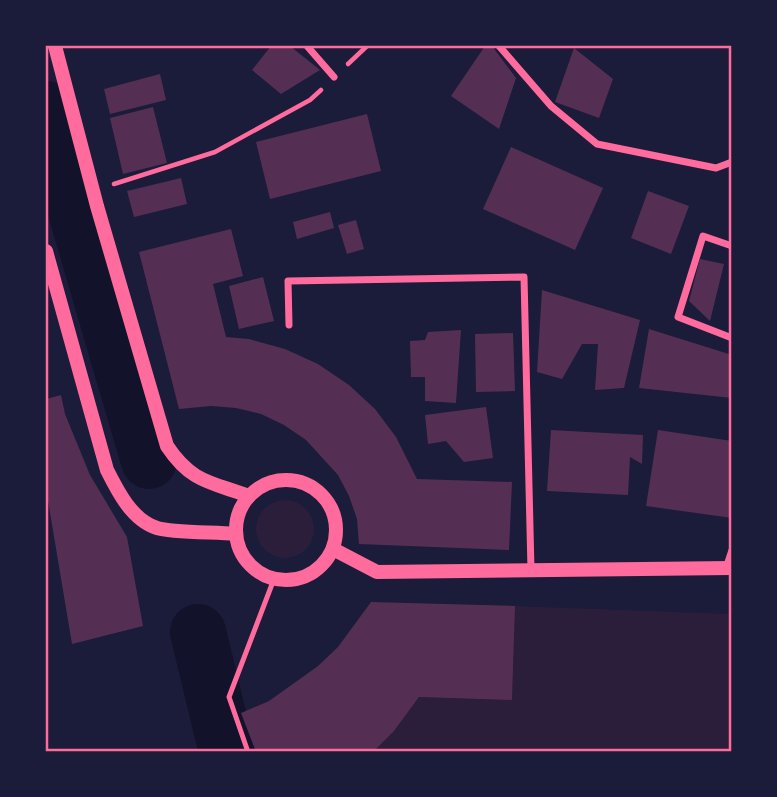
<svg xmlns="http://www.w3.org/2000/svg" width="777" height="797" font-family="'DejaVu Sans',sans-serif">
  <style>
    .green { fill: #2a1e3b }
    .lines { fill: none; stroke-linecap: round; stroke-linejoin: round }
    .river { stroke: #12122b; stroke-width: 56 }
    .building { fill: #542f53 }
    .path { stroke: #ff6b9d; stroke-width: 4.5 }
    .service { stroke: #ff6b9d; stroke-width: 5 }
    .minor { stroke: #ff6b9d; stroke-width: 7 }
    .secondary { stroke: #ff6b9d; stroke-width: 14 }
    .neatline { fill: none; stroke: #ff6b9d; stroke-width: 2.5 }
  </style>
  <rect width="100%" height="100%" fill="#1b1b3a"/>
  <!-- green -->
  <g class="green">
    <circle cx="285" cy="529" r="29"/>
    <polygon points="515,606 731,614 731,751 373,752 394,731 419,697 512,700"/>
  </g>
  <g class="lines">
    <!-- river -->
    <g class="river">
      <polyline points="46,109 149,461"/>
      <polyline points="198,632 227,752"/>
    </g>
  </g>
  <!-- building -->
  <g class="building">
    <polygon points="271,46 290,46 320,70 281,94 252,70"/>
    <polygon points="485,46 492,46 516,78 499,129 451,96"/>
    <polygon points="574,48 613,79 599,118 555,102"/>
    <polygon points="160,74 166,100 110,114 104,89"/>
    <polygon points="153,107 167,163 123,174 110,118"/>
    <polygon points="367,114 381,171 270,199 256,142"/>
    <polygon points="511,147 603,188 575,250 483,209"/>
    <polygon points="181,178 187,204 134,217 127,191"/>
    <polygon points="648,191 689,206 671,254 631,238"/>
    <polygon points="330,212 334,228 297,239 293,222"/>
    <polygon points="356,220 364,249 347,254 338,225"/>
    <polygon points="231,229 243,276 213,284 226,337 249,339 285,349 318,364 349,385 375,409 396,437 417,479 512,482 509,550 359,544 357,519 349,496 338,475 306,440 284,425 261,414 236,408 211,406 179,409 139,252"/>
    <polygon points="700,259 724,264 710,321 689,301"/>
    <polygon points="263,277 274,321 239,329 229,286"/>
    <polygon points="542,290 640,320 624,388 595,390 598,344 582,344 562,379 537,372"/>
    <polygon points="649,329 732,355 732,398 639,388"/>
    <polygon points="461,330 456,403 425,401 425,377 411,377 410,341 425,340 428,332"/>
    <polygon points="513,333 515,391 476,392 475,334"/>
    <polygon points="61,395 65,414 90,475 127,537 143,626 72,644 46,489 46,399"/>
    <polygon points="486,407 493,458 464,462 446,441 428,444 425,415"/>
    <polygon points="551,430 643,435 642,464 630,457 628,495 547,491"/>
    <polygon points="658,430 732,441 732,518 646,506"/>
    <polygon points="371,602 515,606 512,700 419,697 394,731 373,752 256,752 241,713 269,701 318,666 338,647"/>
  </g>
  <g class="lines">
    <!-- path -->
    <g class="path">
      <polyline points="348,64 367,46"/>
      <polyline points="114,184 215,152 310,100 321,90"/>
    </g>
    <!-- service -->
    <polyline class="service" points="248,752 229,697 274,579"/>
    <!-- minor -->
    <g class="minor">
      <polyline points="307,46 334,77"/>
      <polyline points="499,46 551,106 597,144 716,168 732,162"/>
      <polyline points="732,246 703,236 678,317 732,338"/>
      <polyline points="289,325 288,281 524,277 531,570"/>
      <polyline points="726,568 732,550"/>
    </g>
    <!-- secondary -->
    <g class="secondary">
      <path d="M55,46L97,206L167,446C191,482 210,482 249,496"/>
      <path d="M46,251L107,470C118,492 132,520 157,528C172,533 217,532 235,534"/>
      <circle cx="286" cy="530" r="50"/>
      <polyline points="333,549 377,572 732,568"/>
    </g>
  </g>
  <!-- border -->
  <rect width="777" height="797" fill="none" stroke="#1b1b3a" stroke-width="94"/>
  <rect x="47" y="47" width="683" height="703" class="neatline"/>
</svg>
